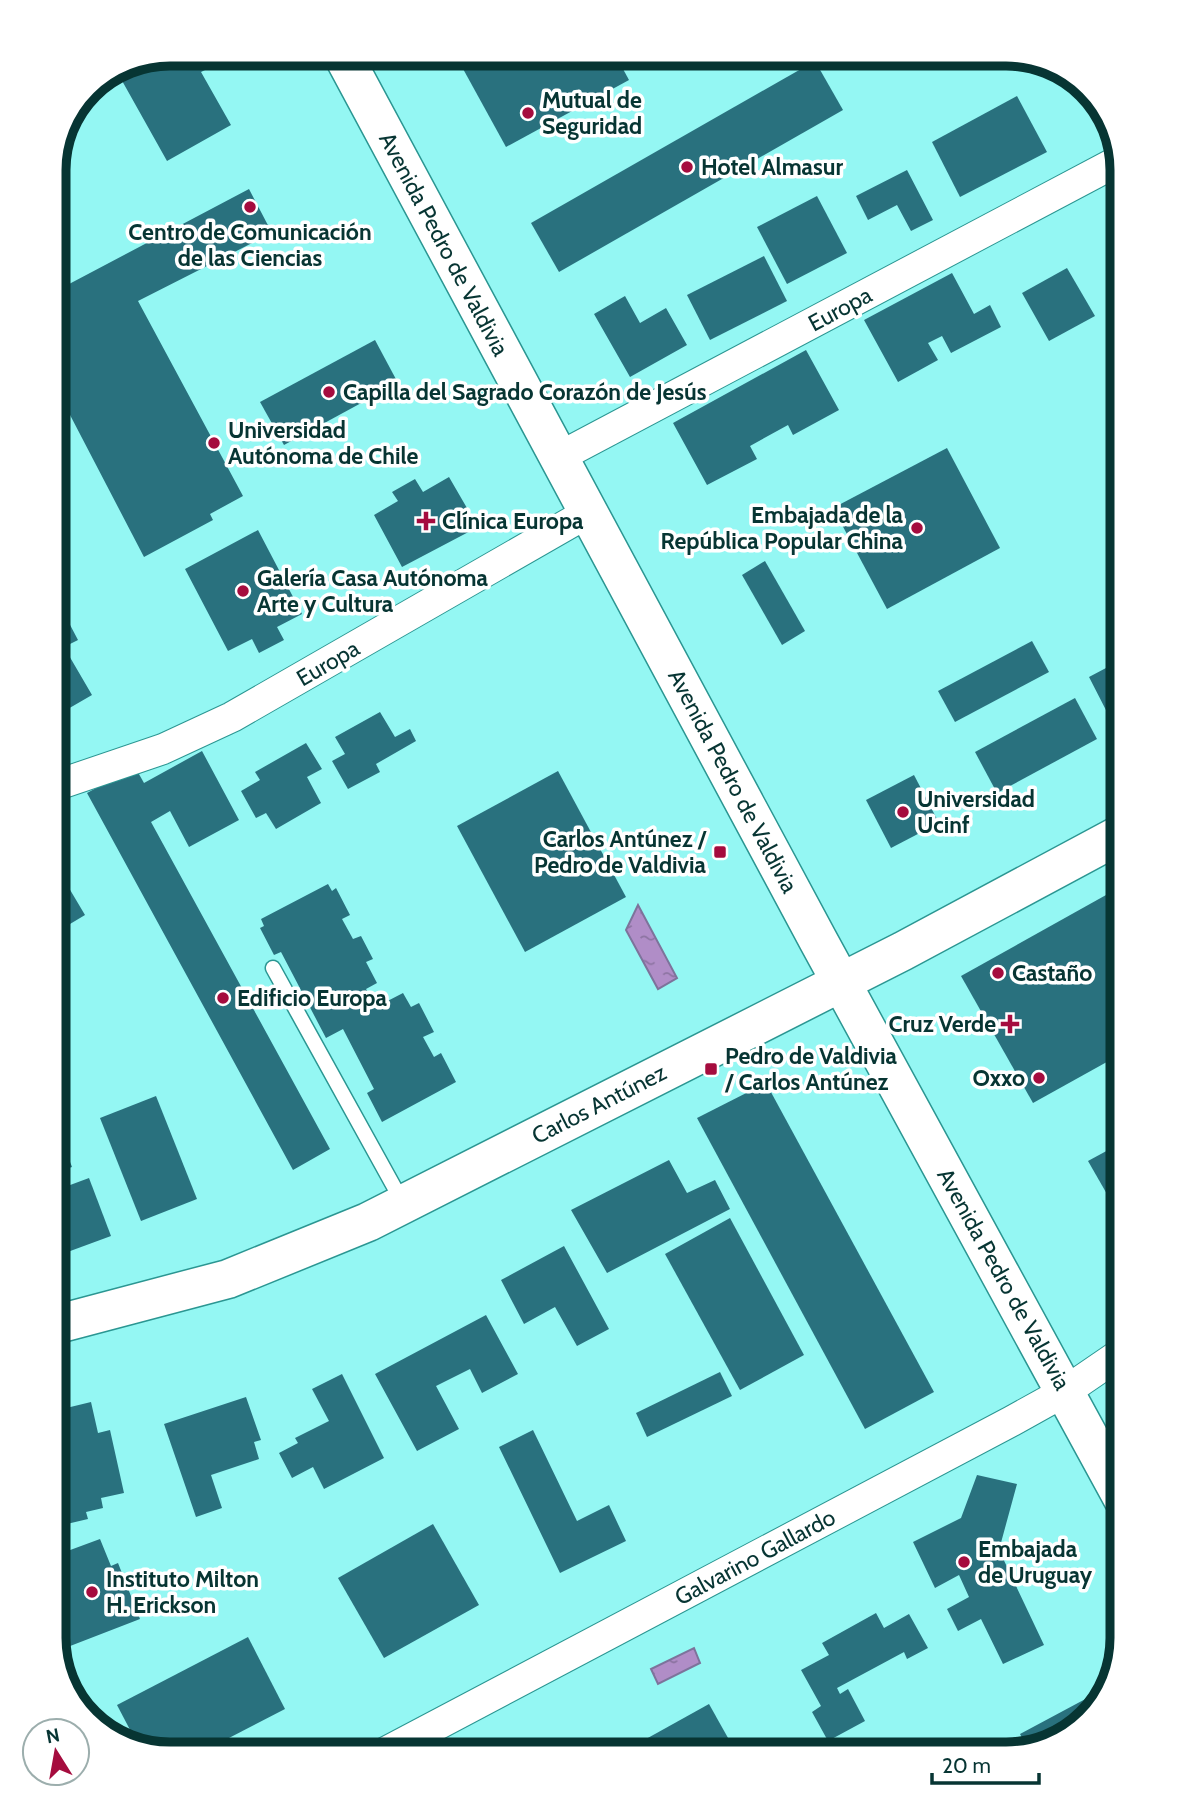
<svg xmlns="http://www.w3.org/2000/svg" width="1177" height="1808" font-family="Cabin,sans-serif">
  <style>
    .water { fill: url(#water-ripples); stroke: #7d739b; stroke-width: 2 }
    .building { fill: #29717e }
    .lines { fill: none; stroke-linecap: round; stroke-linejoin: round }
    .lane-casing { stroke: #2b9692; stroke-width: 17 }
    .street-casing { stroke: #2b9692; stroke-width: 32 }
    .secondary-casing { stroke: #2b9692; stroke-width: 41 }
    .lane { stroke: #fff; stroke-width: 14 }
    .street { stroke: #fff; stroke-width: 30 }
    .secondary { stroke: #fff; stroke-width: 38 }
    .poi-dot { fill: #a50c3e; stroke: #fff; stroke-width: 2.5 }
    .labels { text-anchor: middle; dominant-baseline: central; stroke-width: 7; stroke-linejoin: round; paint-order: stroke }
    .poi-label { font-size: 23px; font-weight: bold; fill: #073533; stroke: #fff; text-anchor: start }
    .street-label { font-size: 23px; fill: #073533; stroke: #fff }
    .rim { fill: none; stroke: #073533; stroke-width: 9 }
  </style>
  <defs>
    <pattern id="water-ripples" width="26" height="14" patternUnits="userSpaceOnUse" patternTransform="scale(1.75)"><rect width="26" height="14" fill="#b08dc7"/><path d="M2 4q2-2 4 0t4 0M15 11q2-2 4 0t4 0" fill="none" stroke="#8d74a2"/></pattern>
  </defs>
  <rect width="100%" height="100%" fill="#94f7f3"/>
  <!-- water -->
  <g class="water">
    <polygon points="638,905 677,978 658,989 626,930"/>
    <polygon points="694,1648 700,1663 658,1684 651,1669"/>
  </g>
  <!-- building -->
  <g class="building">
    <polygon points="617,58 629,80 506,147 462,67 475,60"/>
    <polygon points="815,61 843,110 559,272 531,223"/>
    <polygon points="211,62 213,66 201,72 231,125 167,161 116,70 127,63"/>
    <polygon points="1076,79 1110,119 1099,124"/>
    <polygon points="1017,96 1047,152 960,197 932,142"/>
    <polygon points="56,160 67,180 54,186 54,164"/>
    <polygon points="907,170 933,220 911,231 897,205 868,220 856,196"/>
    <polygon points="249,189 272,233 138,301 243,496 210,514 213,520 144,557 69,413 54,420 54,292"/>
    <polygon points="817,196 847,253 787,284 757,227"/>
    <polygon points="764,256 787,301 710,340 687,295"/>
    <polygon points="1067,268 1095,316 1049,341 1022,293"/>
    <polygon points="952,273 974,314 990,305 1001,327 951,353 942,336 928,343 938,360 898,382 864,320"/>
    <polygon points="625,296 640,323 666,308 687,345 630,377 594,314"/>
    <polygon points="375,340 398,383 284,445 260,402"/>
    <polygon points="806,350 839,410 793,435 788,425 750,446 757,459 707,485 673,423"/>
    <polygon points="947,448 1000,548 887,609 833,508"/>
    <polygon points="449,477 478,527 402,567 374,515 398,501 392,492 415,479 423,492"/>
    <polygon points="258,530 302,614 277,627 284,640 259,653 252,639 228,651 185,569"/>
    <polygon points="765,561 805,631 782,645 742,575"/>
    <polygon points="58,602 78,640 64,647 92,695 54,717 54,604"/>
    <polygon points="1032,641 1049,672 955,722 938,691"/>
    <polygon points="1123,659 1123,720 1118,711 1109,716 1089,677"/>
    <polygon points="1075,698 1097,739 997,793 975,752"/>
    <polygon points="380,712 395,737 410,729 416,741 376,764 380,772 348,789 332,761 345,754 335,737"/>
    <polygon points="306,743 322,769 307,777 321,803 276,829 266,813 256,818 241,791 260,780 255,772"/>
    <polygon points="202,751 239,820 189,847 170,811 151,822 330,1149 293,1170 87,793 135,767 144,783"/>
    <polygon points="558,771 626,897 525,952 457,826"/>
    <polygon points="914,775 939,823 891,848 866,800"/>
    <polygon points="66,883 85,915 65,927 59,917 54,919 54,889"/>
    <polygon points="328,884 332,891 336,888 350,915 342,919 353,939 361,936 373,959 366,962 377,983 366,989 376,1007 403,993 411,1007 419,1003 434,1032 423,1037 434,1057 441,1053 456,1082 382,1122 367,1093 374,1089 343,1029 326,1038 281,952 274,955 260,928 264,926 261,919"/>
    <polygon points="1115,890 1123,903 1123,1053 1033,1103 961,976"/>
    <polygon points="766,1083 934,1392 865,1429 697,1118"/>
    <polygon points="156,1096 197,1199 141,1221 100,1118"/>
    <polygon points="54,1120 72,1167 54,1173"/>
    <polygon points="1123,1142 1123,1222 1088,1161"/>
    <polygon points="669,1160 687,1193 715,1180 730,1209 607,1273 571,1210"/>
    <polygon points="89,1178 111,1236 54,1257 54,1191"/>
    <polygon points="730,1218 804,1355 740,1390 665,1254"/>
    <polygon points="564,1246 609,1329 577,1346 555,1307 524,1324 501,1280"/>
    <polygon points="486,1315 518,1374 482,1393 470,1369 436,1386 459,1429 417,1451 375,1374"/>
    <polygon points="720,1372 732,1396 647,1437 636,1413"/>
    <polygon points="342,1374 384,1458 324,1489 313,1467 292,1478 279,1453 298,1443 295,1438 329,1421 312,1389"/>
    <polygon points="246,1397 261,1440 254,1442 259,1459 211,1475 222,1508 196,1517 164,1424"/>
    <polygon points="91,1402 98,1433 110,1430 124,1493 101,1498 103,1508 86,1512 88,1519 54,1527 54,1411"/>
    <polygon points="533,1430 577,1521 609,1505 626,1541 560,1573 499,1447"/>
    <polygon points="977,1475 1017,1484 999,1550 1044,1645 1003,1664 981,1619 958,1631 947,1609 969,1597 959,1575 935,1588 913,1542 961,1518"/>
    <polygon points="433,1524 479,1605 384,1658 338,1578"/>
    <polygon points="100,1539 111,1566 118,1563 140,1619 65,1648 54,1619 54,1556"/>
    <polygon points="876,1613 884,1628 909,1614 928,1648 907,1659 904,1652 837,1688 840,1694 848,1689 865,1721 828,1741 812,1712 821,1706 801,1670 829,1655 822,1643"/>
    <polygon points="248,1637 285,1709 198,1754 164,1754 138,1745 117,1705"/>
    <polygon points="1091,1696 1096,1705 1102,1702 1058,1742 1028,1749 1020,1734"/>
    <polygon points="709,1704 737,1754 619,1754"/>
    <polygon points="1003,1738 1011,1753 980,1754 978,1751"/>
  </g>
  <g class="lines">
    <defs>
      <polyline id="lane" points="273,968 403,1203"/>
      <g id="street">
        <polyline points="559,457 1120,160"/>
        <polyline points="54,786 163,749 232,717 589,512"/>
        <polyline points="382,1754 1012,1421 1066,1391 1123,1352"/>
      </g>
      <g id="secondary">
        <polyline points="346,61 818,940 1123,1499"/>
        <polyline points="54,1325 228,1279 368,1222 903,951 1123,833"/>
      </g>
    </defs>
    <!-- lane casing -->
    <use href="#lane" class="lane-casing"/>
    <!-- street casing -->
    <use href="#street" class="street-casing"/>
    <!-- secondary casing -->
    <use href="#secondary" class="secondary-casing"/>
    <!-- lane -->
    <use href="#lane" class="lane"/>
    <!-- street -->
    <use href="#street" class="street"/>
    <!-- secondary -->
    <use href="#secondary" class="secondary"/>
  </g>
  <!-- markers -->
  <g class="poi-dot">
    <circle cx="528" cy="113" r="7"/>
    <circle cx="687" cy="167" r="7"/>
    <circle cx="250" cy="207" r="7"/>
    <circle cx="329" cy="392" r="7"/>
    <circle cx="214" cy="443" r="7"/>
    <path d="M422.5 510.5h7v7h7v7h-7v7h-7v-7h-7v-7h7z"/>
    <circle cx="917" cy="528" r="7"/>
    <circle cx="243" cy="591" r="7"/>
    <circle cx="903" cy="812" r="7"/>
    <rect x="713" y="845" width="14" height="14" rx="3.5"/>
    <circle cx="998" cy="973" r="7"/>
    <circle cx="223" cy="998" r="7"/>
    <path d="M1006.5 1013.5h7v7h7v7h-7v7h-7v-7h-7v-7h7z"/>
    <rect x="704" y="1062" width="14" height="14" rx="3.5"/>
    <circle cx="1039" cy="1078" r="7"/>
    <circle cx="964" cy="1562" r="7"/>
    <circle cx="92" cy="1592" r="7"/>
  </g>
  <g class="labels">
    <!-- poi labels -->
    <g class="poi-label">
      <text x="542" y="100">Mutual de<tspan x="542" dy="26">Seguridad</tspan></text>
      <text x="701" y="167">Hotel Almasur</text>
      <text x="250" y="232" text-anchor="middle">Centro de Comunicación<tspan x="250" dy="26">de las Ciencias</tspan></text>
      <text x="343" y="392">Capilla del Sagrado Corazón de Jesús</text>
      <text x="228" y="430">Universidad<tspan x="228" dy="26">Autónoma de Chile</tspan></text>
      <text x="903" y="515" text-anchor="end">Embajada de la<tspan x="903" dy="26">República Popular China</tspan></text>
      <text x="442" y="521">Clínica Europa</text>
      <text x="257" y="578">Galería Casa Autónoma<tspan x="257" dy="26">Arte y Cultura</tspan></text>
      <text x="917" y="799">Universidad<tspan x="917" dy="26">Ucinf</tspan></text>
      <text x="706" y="839" text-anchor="end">Carlos Antúnez /<tspan x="706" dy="26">Pedro de Valdivia</tspan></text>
      <text x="1012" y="973">Castaño</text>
      <text x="237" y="998">Edificio Europa</text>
      <text x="996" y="1024" text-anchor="end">Cruz Verde</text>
      <text x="725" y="1056">Pedro de Valdivia<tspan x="725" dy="26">/ Carlos Antúnez</tspan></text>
      <text x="1025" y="1078" text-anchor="end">Oxxo</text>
      <text x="978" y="1549">Embajada<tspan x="978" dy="26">de Uruguay</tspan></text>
      <text x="106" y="1579">Instituto Milton<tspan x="106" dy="26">H. Erickson</tspan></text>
    </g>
    <!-- street labels -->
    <g class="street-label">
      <text transform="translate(444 244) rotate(62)">Avenida Pedro de Valdivia</text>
      <text transform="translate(840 309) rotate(-28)">Europa</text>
      <text transform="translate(328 663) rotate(-30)">Europa</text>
      <text transform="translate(733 781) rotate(62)">Avenida Pedro de Valdivia</text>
      <text transform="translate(599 1104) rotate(-27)">Carlos Antúnez</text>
      <text transform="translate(1004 1279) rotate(61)">Avenida Pedro de Valdivia</text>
      <text transform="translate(755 1557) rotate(-28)">Galvarino Gallardo</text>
    </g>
  </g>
  <!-- crop -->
  <path d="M0 0H1177V1808H0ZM170 66H1006A104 104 0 0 1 1110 170V1638A104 104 0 0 1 1006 1742H170A104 104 0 0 1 66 1638V170A104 104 0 0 1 170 66Z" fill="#fff" fill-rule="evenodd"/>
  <path class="rim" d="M170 66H1006A104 104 0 0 1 1110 170V1638A104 104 0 0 1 1006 1742H170A104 104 0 0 1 66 1638V170A104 104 0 0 1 170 66Z"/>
  <!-- north arrow -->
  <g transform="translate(56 1752) rotate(349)"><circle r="33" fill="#ffffff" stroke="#9caead" stroke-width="2"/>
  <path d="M0-5L12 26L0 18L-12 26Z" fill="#a50c3e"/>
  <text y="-10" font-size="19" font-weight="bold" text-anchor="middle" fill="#073533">N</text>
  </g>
  <!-- scale -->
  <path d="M932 1773v10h107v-10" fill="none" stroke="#073533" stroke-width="3.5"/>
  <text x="942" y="1773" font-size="21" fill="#073533" stroke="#ffffff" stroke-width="5" paint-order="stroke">20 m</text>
</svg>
